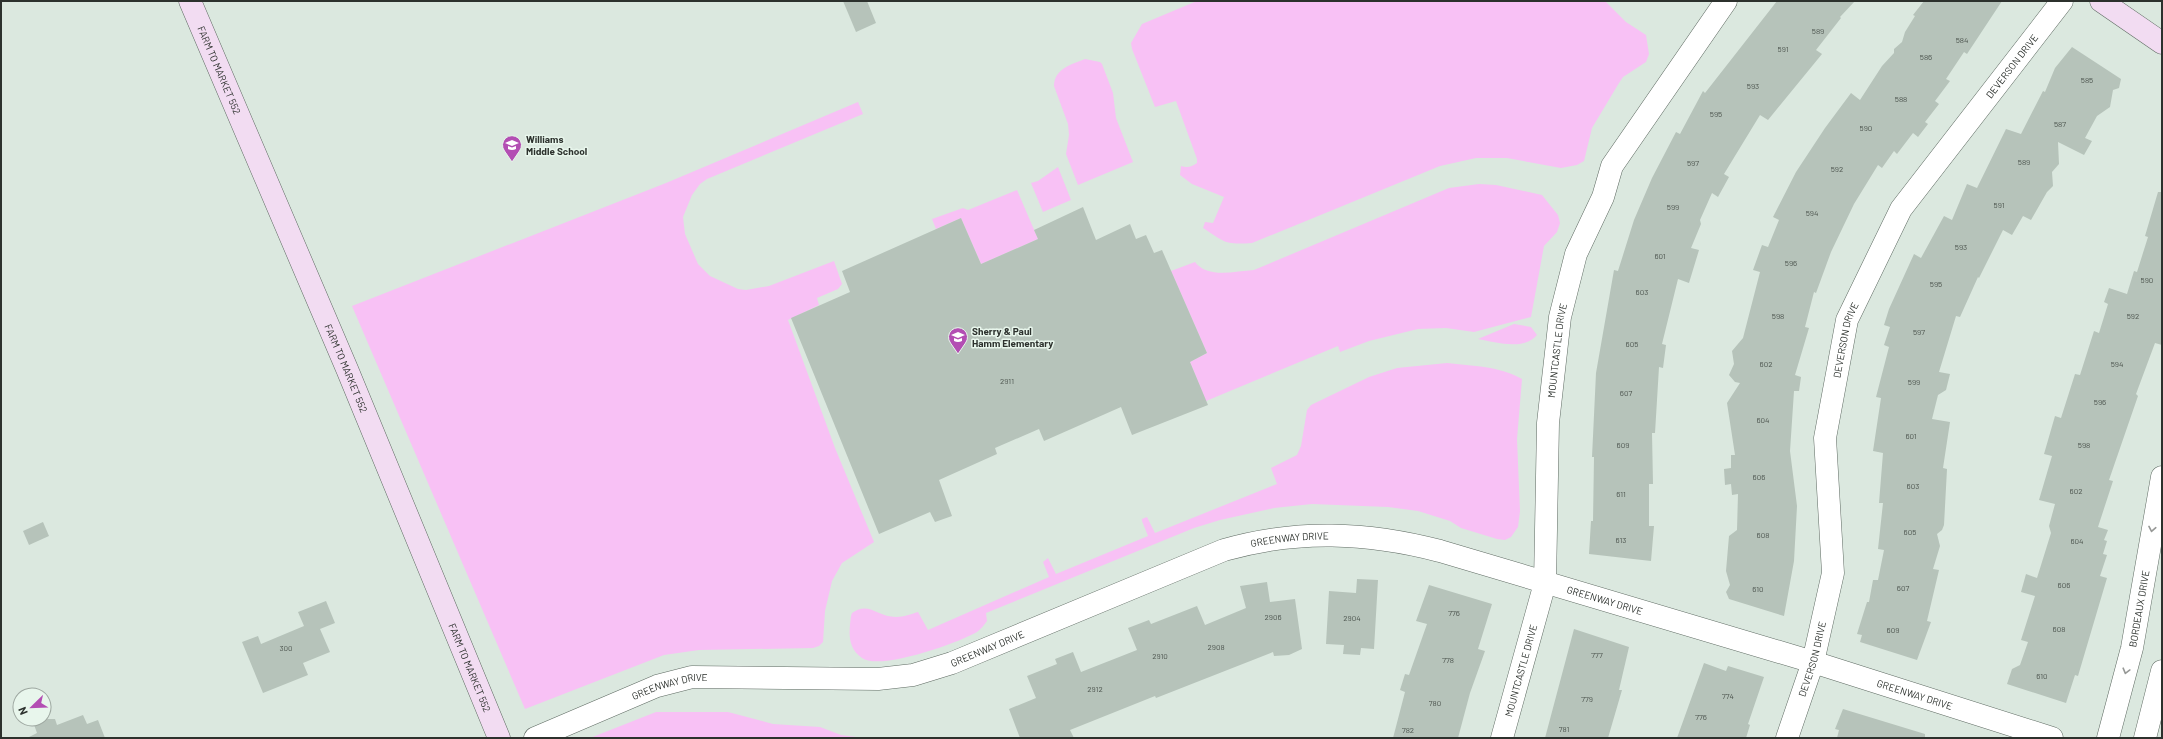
<svg xmlns="http://www.w3.org/2000/svg" width="2163" height="739" font-family="Barlow,sans-serif">
  <style>
    .green { fill: #f8c1f5 }
    .building { fill: #b6c3ba }
    .lines { fill: none; stroke-linecap: round; stroke-linejoin: round }
    .street-casing { stroke: #5e6a62; stroke-width: 23 }
    .secondary-casing { stroke: #5e6a62; stroke-width: 23 }
    .street { stroke: #fff; stroke-width: 22 }
    .secondary { stroke: #f2dcf2; stroke-width: 22 }
    .oneway { stroke: #969896 }
    .labels { text-anchor: middle; dominant-baseline: central; stroke-width: 3; stroke-linejoin: round; paint-order: stroke }
    .number-label { font-size: 8px; fill: #4e5650 }
    .street-label { font-size: 10px; fill: #2c312d; stroke: #e8f6ec }
    .poi-label { font-size: 10px; font-weight: bold; fill: #2c312d; stroke: #e8f6ec; text-anchor: start }
  </style>
  <rect width="100%" height="100%" fill="#dbe8df"/>
  <!-- green -->
  <g class="green">
    <path d="M1197,1H1605L1626,22L1646,35L1649,54L1646,62L1623,77L1619,83L1592,128L1584,161L1577,165L1561,168L1507,158H1476L1440,166L1252,243C1224,245 1225,242 1203,228L1205,222L1213,223L1224,197L1192,184L1180,175L1181,166C1188,168 1191,167 1197,163V159L1176,101L1155,107L1132,49L1131,43L1142,24Z"/>
    <path d="M1085,59L1100,62L1102,64L1113,93L1116,118L1133,162L1078,185L1066,154L1069,135L1068,124L1054,86C1054,69 1072,64 1085,59Z"/>
    <polygon points="858,102 863,114 707,179 700,184 692,195 683,217 685,234 698,264 710,276 738,289 746,290 769,286 834,261 842,284 838,289 817,298 819,305 788,320 835,448 874,542 842,563 832,581 825,611 823,642 819,646 813,648 699,650 664,655 525,709 352,306 666,183"/>
    <polygon points="1058,167 1071,200 1043,212 1031,183 1038,181"/>
    <path d="M1479,184L1496,185L1542,195L1558,215L1560,223L1557,232L1544,246L1531,317L1474,332L1446,328L1418,329L1369,341L1340,352L1338,346L1206,401L1190,362L1207,353L1171,271L1195,262C1208,279 1235,271 1254,270L1449,188Z"/>
    <polygon points="1017,190 1038,239 981,264 961,218 936,229 932,219 963,208 968,210"/>
    <path d="M1514,324L1531,327L1537,335C1524,351 1495,342 1478,339Z"/>
    <path d="M1447,363C1472,366 1500,366 1522,379L1517,439L1520,511L1518,527L1511,537L1505,540L1497,539L1461,528L1450,521L1418,511L1388,507L1312,504L1274,508L1220,520L1194,528L986,613L987,621C984,625 981,629 977,632C958,643 880,671 862,658C847,647 849,633 851,616L852,613C869,601 877,617 896,617C904,617 911,614 918,612L928,630L1049,577L1043,562L1048,558L1056,574L1148,536L1142,521V519L1147,517L1155,533L1277,484L1271,468L1297,455L1301,446L1307,410L1311,405L1369,377L1397,368Z"/>
    <polygon points="656,712 728,712 773,724 820,727 841,735 864,738 590,738"/>
  </g>
  <!-- building -->
  <g class="building">
    <polygon points="843,1 867,1 876,23 856,32"/>
    <polygon points="1777,1 1855,1 1840,17 1841,18 1816,50 1822,54 1768,120 1760,115 1724,174 1729,177 1718,197 1712,193 1700,220 1701,224 1691,248 1699,250 1689,283 1678,279 1662,344 1666,345 1663,368 1659,367 1655,433 1652,433 1653,484 1649,484 1649,526 1654,526 1651,561 1589,554 1591,521 1593,521 1594,457 1592,457 1596,373 1614,270 1618,271 1634,220 1652,178 1676,132 1680,134 1703,91 1705,93"/>
    <polygon points="1924,1 2002,1 1967,54 1964,52 1946,79 1950,81 1935,101 1939,104 1925,122 1928,124 1918,137 1913,133 1897,154 1894,151 1882,168 1878,165 1854,204 1831,252 1816,293 1814,292 1805,327 1809,328 1795,375 1801,377 1799,391 1794,391 1790,451 1797,506 1794,561 1784,616 1729,599 1726,592 1730,585 1726,571 1729,536 1737,530 1738,494 1732,495 1731,484 1725,485 1724,469 1731,468 1731,455 1735,455 1727,403 1740,383 1735,382 1729,375 1734,364 1732,351 1743,338 1760,272 1753,270 1762,245 1768,247 1779,220 1773,217 1796,172 1825,128 1851,93 1860,100 1882,66 1894,53 1894,49 1902,42 1905,32 1915,16 1913,15"/>
    <polygon points="2072,47 2121,79 2119,88 2113,90 2110,107 2097,116 2085,138 2092,141 2084,155 2058,142 2059,164 2052,172 2053,186 2047,192 2031,220 2023,216 2012,235 2003,230 1979,278 1978,277 1960,317 1956,316 1939,372 1950,374 1946,390 1938,395 1932,419 1950,422 1943,468 1947,469 1944,525 1942,530 1937,534 1940,546 1933,569 1939,570 1927,621 1931,622 1917,660 1860,642 1862,635 1857,634 1867,602 1869,602 1873,580 1878,580 1884,550 1878,549 1883,503 1879,503 1883,453 1873,451 1881,398 1876,397 1889,347 1884,345 1890,327 1884,325 1889,309 1914,254 1921,258 1944,216 1952,220 1967,184 1977,188 2006,129 2021,134 2043,91 2045,92 2055,68"/>
    <polygon points="2158,192 2162,192 2162,345 2155,343 2136,394 2138,396 2109,480 2113,481 2098,527 2108,530 2104,540 2107,541 2103,554 2107,555 2100,576 2107,578 2078,676 2075,675 2066,703 2007,684 2012,669 2020,665 2028,642 2021,640 2035,596 2021,592 2026,574 2037,578 2051,533 2049,526 2055,504 2039,500 2052,456 2044,454 2055,416 2061,418 2075,374 2080,375 2094,331 2099,333 2108,304 2104,302 2109,288 2127,294 2134,271 2137,272 2148,237 2145,236"/>
    <polygon points="1083,207 1096,240 1130,224 1136,239 1146,235 1154,253 1162,250 1207,353 1190,362 1208,405 1132,435 1121,407 1044,441 1039,429 995,448 997,454 939,480 952,516 935,522 930,512 879,534 791,318 850,292 842,271 961,218 981,264 1038,239 1034,230"/>
    <polygon points="43,522 49,536 29,545 23,531"/>
    <polygon points="1357,579 1378,580 1374,649 1361,648 1360,655 1343,654 1344,645 1326,644 1329,591 1356,593"/>
    <polygon points="1267,582 1270,602 1295,599 1302,649 1289,655 1274,656 1273,652 1156,698 1155,696 1070,730 1074,738 1020,738 1009,709 1036,698 1027,676 1057,664 1055,659 1073,652 1081,672 1137,650 1128,628 1149,620 1151,624 1197,606 1205,625 1246,608 1240,586"/>
    <polygon points="1429,585 1492,604 1478,649 1485,651 1470,693 1458,738 1393,738 1405,692 1400,690 1405,674 1409,675 1427,624 1416,621"/>
    <polygon points="326,601 335,623 320,629 330,652 303,663 308,675 263,693 242,642 258,636 261,644 304,626 298,612"/>
    <polygon points="1574,629 1629,647 1619,690 1622,690 1608,738 1545,738"/>
    <polygon points="1704,663 1726,671 1728,666 1764,677 1748,724 1750,725 1746,738 1677,738"/>
    <polygon points="1843,709 1925,734 1925,738 1837,738 1839,730 1835,729"/>
    <polygon points="83,715 87,724 98,720 105,738 27,738 37,733 32,719 55,719 57,725"/>
  </g>
  <g class="lines">
    <defs>
      <g id="street">
        <path id="s1" d="M535,738L657,686L692,677L878,679L913,675L952,663L1224,550C1297,529 1367,532 1440,551L1813,662L2052,738"/>
        <path id="s2" d="M1502,738L1545,583L1548,423L1560,317L1576,254L1603,197L1612,166L1726,1"/>
        <path id="s3" d="M1787,738L1813,662L1833,573L1825,438L1847,320L1901,209L2062,1"/>
        <path id="s4" d="M2108,738L2132,648L2162,477"/>
        <polyline points="2145,738 2162,671"/>
      </g>
      <g id="secondary">
        <path id="s5" d="M190,1L347,369L499,738"/>
        <polyline points="2101,1 2162,43"/>
      </g>
    </defs>
    <!-- street casing -->
    <use href="#street" class="street-casing"/>
    <!-- secondary casing -->
    <use href="#secondary" class="secondary-casing"/>
    <!-- street -->
    <use href="#street" class="street"/>
    <!-- secondary -->
    <use href="#secondary" class="secondary"/>
  </g>
  <!-- one-way arrows -->
  <defs><path id="oneway-chevron" d="M-2-3.5L2.5 0L-2 3.5" fill="none" stroke-width="1.6" stroke-linecap="round" stroke-linejoin="round"/></defs>
  <g class="oneway">
    <use href="#oneway-chevron" transform="translate(2152 529) rotate(101)"/>
    <use href="#oneway-chevron" transform="translate(2126 671) rotate(105)"/>
  </g>
  <!-- icons -->
  <defs>
    <symbol id="school-pin" viewBox="-11 -11 22 30"><path d="M0 17L-7.5 6A9.5 9.5 0 1 1 7.5 6Z" fill="#b34eb3" stroke="#e8f6ec"/><path d="M0-5L7-2L0 1L-7-2ZM-4 1L0 2.5L4 1V4Q0 6-4 4Z" fill="#fff"/></symbol>
  </defs>
  <g fill-rule="evenodd">
    <use href="#school-pin" x="501" y="134" width="22" height="30"/>
    <use href="#school-pin" x="947" y="326" width="22" height="30"/>
  </g>
  <g class="labels">
    <!-- number labels -->
    <g class="number-label">
      <text x="1818" y="31">589</text>
      <text x="1962" y="40">584</text>
      <text x="1783" y="49">591</text>
      <text x="1926" y="57">586</text>
      <text x="2087" y="80">585</text>
      <text x="1753" y="86">593</text>
      <text x="1901" y="99">588</text>
      <text x="1716" y="114">595</text>
      <text x="2060" y="124">587</text>
      <text x="1866" y="128">590</text>
      <text x="2024" y="162">589</text>
      <text x="1693" y="163">597</text>
      <text x="1837" y="169">592</text>
      <text x="1999" y="205">591</text>
      <text x="1673" y="207">599</text>
      <text x="1812" y="213">594</text>
      <text x="1961" y="247">593</text>
      <text x="1660" y="256">601</text>
      <text x="1791" y="263">596</text>
      <text x="2147" y="280">590</text>
      <text x="1936" y="284">595</text>
      <text x="1642" y="292">603</text>
      <text x="1778" y="316">598</text>
      <text x="2133" y="316">592</text>
      <text x="1919" y="332">597</text>
      <text x="1632" y="344">605</text>
      <text x="1766" y="364">602</text>
      <text x="2117" y="364">594</text>
      <text x="1007" y="381">2911</text>
      <text x="1914" y="382">599</text>
      <text x="1626" y="393">607</text>
      <text x="2100" y="402">596</text>
      <text x="1763" y="420">604</text>
      <text x="1911" y="436">601</text>
      <text x="1623" y="445">609</text>
      <text x="2084" y="445">598</text>
      <text x="1759" y="477">606</text>
      <text x="1913" y="486">603</text>
      <text x="2076" y="491">602</text>
      <text x="1621" y="494">611</text>
      <text x="1910" y="532">605</text>
      <text x="1763" y="535">608</text>
      <text x="1621" y="540">613</text>
      <text x="2077" y="541">604</text>
      <text x="2064" y="585">606</text>
      <text x="1903" y="588">607</text>
      <text x="1758" y="589">610</text>
      <text x="1454" y="613">776</text>
      <text x="1273" y="617">2906</text>
      <text x="1352" y="618">2904</text>
      <text x="2059" y="629">608</text>
      <text x="1893" y="630">609</text>
      <text x="1216" y="647">2908</text>
      <text x="286" y="648">300</text>
      <text x="1597" y="655">777</text>
      <text x="1160" y="656">2910</text>
      <text x="1448" y="660">778</text>
      <text x="2042" y="676">610</text>
      <text x="1095" y="689">2912</text>
      <text x="1728" y="696">774</text>
      <text x="1587" y="699">779</text>
      <text x="1435" y="703">780</text>
      <text x="1701" y="717">776</text>
      <text x="1564" y="729">781</text>
      <text x="1408" y="730">782</text>
    </g>
    <!-- street labels -->
    <g class="street-label">
      <text stroke="none"><textPath href="#s3" startOffset="731">DEVERSON DRIVE</textPath></text>
      <text stroke="none"><textPath href="#s5" startOffset="75">FARM TO MARKET 552</textPath></text>
      <text stroke="none"><textPath href="#s3" startOffset="407">DEVERSON DRIVE</textPath></text>
      <text stroke="none"><textPath href="#s2" startOffset="394">MOUNTCASTLE DRIVE</textPath></text>
      <text stroke="none"><textPath href="#s5" startOffset="399">FARM TO MARKET 552</textPath></text>
      <text stroke="none"><textPath href="#s1" startOffset="792">GREENWAY DRIVE</textPath></text>
      <text stroke="none"><textPath href="#s1" startOffset="1116">GREENWAY DRIVE</textPath></text>
      <text stroke="none"><textPath href="#s4" startOffset="133">BORDEAUX DRIVE</textPath></text>
      <text stroke="none"><textPath href="#s1" startOffset="469">GREENWAY DRIVE</textPath></text>
      <text stroke="none"><textPath href="#s3" startOffset="83">DEVERSON DRIVE</textPath></text>
      <text stroke="none"><textPath href="#s5" startOffset="723">FARM TO MARKET 552</textPath></text>
      <text stroke="none"><textPath href="#s2" startOffset="70">MOUNTCASTLE DRIVE</textPath></text>
      <text stroke="none"><textPath href="#s1" startOffset="145">GREENWAY DRIVE</textPath></text>
      <text stroke="none"><textPath href="#s1" startOffset="1440">GREENWAY DRIVE</textPath></text>
    </g>
    <!-- poi labels -->
    <g class="poi-label">
      <text x="526" y="139">Williams<tspan x="526" dy="12">Middle School</tspan></text>
      <text x="972" y="331">Sherry &amp; Paul<tspan x="972" dy="12">Hamm Elementary</tspan></text>
    </g>
  </g>
  <!-- border -->
  <rect width="2163" height="739" fill="none" stroke="#2c312d" stroke-width="4"/>
  <!-- north arrow -->
  <g transform="translate(32 707) rotate(247)"><circle r="19" fill="#e8f6ec" stroke="#9da7a0"/>
  <path d="M0-3L7 15L0 10L-7 15Z" fill="#b34eb3"/>
  <text y="-6" font-size="11" font-weight="bold" text-anchor="middle" fill="#2c312d">N</text>
  </g>
</svg>
